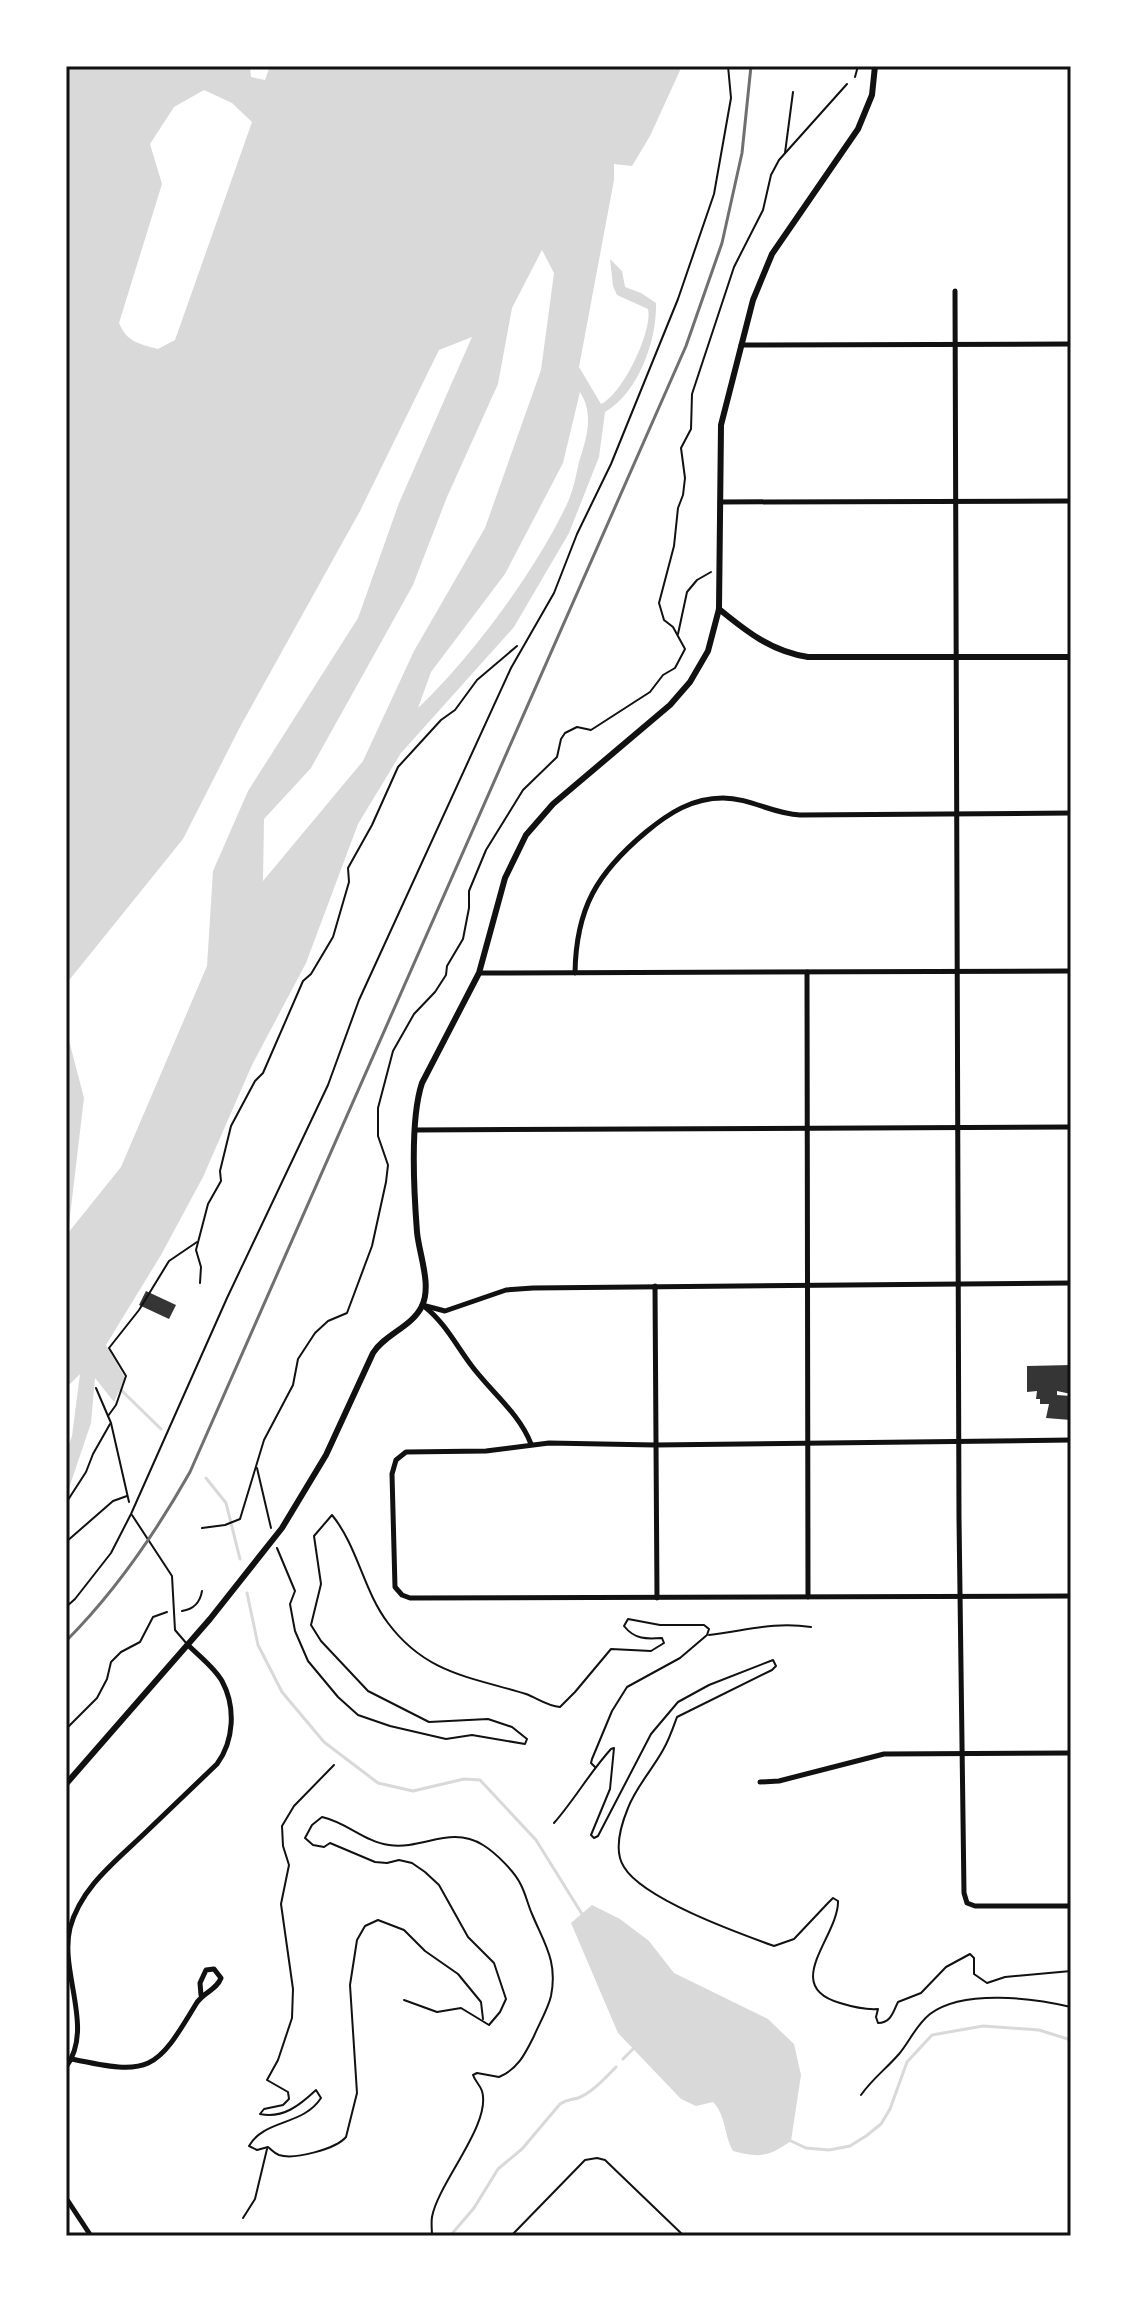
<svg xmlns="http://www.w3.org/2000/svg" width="1137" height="2302" font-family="Raleway,sans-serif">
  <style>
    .water { fill: #d9d9d9; fill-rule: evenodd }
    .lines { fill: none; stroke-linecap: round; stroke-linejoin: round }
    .stream { stroke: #d9d9d9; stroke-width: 3 }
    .building { fill: #353535 }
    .path { stroke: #111; stroke-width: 2 }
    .service { stroke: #111; stroke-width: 2 }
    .minor { stroke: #111; stroke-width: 5 }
    .tertiary { stroke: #111; stroke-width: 6 }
    .rail { stroke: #707070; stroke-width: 3 }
    .neatline { fill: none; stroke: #111; stroke-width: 3 }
  </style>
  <rect width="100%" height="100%" fill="#fff"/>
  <!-- water -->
  <g class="water">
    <path d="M66,66H250L251,77L265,80L270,66H682L650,136L632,166L614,164V180L579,367L601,404C622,395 653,331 648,309L617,295L613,286L610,259L622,271L625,287L641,293L656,303C657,340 639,392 605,412L599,457L569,533L514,627L401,753L358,824L306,963L252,1065L203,1177L161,1255L106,1345L125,1378L114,1402L95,1378L91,1423L66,1497V1452L72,1436L80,1374L66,1388V1029L84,1098L68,1233L121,1167L207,966L213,871L248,791L358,618L399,503L472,337L439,350L360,511L240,727L183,839L66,984ZM204,90L232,103L252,122L175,340L158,349C139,344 127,342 119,323L162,184L150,144L174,107ZM542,250L554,273L541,370L485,528L414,651L363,761L263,881L264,819L311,768L413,585L447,497L498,384L512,308ZM580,392C594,414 587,437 579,462C576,476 573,491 567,504C536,570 471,658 418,708L431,672L505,574L563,463Z"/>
    <path d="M592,1905L620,1919L649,1941L674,1973L768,2019L794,2044L801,2075L791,2141C768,2157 760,2158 733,2151C724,2136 726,2115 713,2102L696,2106L681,2099L618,2033L571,1923Z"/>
  </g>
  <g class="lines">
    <!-- stream -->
    <g class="stream">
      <polyline points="119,1388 161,1429"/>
      <polyline points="206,1478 226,1503 240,1559"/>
      <polyline points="247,1593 258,1645 282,1692 324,1742 378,1783 413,1791 464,1779 480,1780 536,1840 582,1914"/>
      <polyline points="623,2059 634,2048"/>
      <polyline points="791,2141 806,2148 829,2150 850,2146 866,2136 881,2124 890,2109 907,2062 932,2035 983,2026 1039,2030 1071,2040"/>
      <path d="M450,2236L474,2208L498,2169L522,2149L560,2104C567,2099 571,2100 578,2098C592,2093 606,2077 616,2067"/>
    </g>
  </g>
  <!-- building -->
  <g class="building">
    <polygon points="146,1291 176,1305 169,1319 139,1305"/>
    <polygon points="1071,1365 1071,1394 1057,1391 1057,1395 1071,1396 1071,1420 1046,1418 1049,1404 1040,1404 1040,1399 1036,1399 1037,1391 1027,1392 1027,1366"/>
  </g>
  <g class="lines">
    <!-- path -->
    <g class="path">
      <polyline points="855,77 858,66"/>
      <polyline points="785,153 793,92"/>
      <polyline points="678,634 687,592 697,580 711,572"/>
      <polyline points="200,1283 201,1267 196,1250 208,1204 221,1181 220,1171 231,1126 255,1081 263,1073 303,981 311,974 333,937 349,882 348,868 372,825 398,767 441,720 455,710 477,680 517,646"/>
      <polyline points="96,1388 111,1423 129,1502"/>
      <polyline points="108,1416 116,1405 126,1376 109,1348 139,1310 169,1261 197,1242"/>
      <polyline points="257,1468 271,1528"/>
      <polyline points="66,1503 86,1472 93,1454 110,1424"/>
      <polyline points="202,1528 225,1525 240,1519 264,1440 293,1385 298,1359 315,1333 328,1321 347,1313 372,1246 386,1182 388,1165 378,1136 378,1108 393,1051 414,1014 435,992 446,975 447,966 463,939 469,908 469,891 486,850 523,790 557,757 561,739 565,733 577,727 591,730 650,692 663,675 675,668 685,649 673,627 664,620 659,603 674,546 678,508 683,495 685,478 681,448 691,429 692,394 734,267 763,210 771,175 779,160 847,84"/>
      <polyline points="66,1542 113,1501 127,1496"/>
      <path d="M277,1548L295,1591L290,1604L292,1615L295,1631L308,1661L338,1697L358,1715L390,1726L446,1739L472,1735L525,1744L527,1739L512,1727L488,1719L429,1722L368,1691L321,1641L311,1625L321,1584L314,1536L332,1515C358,1547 363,1590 388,1623C426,1674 471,1677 526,1694C537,1698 547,1706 560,1707L575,1692L611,1649L651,1651L664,1643L662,1638C647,1639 635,1640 624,1626L628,1619L660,1625H704L709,1629L707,1635L680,1658L627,1687L612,1711L592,1759L591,1763L595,1767"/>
      <path d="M182,1611C194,1609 200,1603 202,1591"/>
      <path d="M709,1635C745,1631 774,1621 811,1627"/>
      <polyline points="66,1729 97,1698 107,1679 111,1662 121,1652 140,1642 153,1617 167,1612"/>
      <path d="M334,1765L294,1806L282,1826L283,1846L289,1865L281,1904L293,1989L292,2018L278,2060L267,2080L288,2092L289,2099L283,2105L264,2109L260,2114C283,2119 300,2105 316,2090L321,2098C303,2126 264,2119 249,2146L257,2150L268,2147C272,2150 274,2153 279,2155C294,2160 336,2149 346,2137L357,2093L350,1985L357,1940L365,1926L378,1920L404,1930L425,1951L458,1974L481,2002L483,2019"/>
      <path d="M554,1823C575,1799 590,1772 611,1749L614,1748L610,1789L591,1835L594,1838L598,1836L651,1734L678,1702L709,1685L773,1660L776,1666L772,1670L677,1717C673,1728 669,1740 663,1750C652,1770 636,1787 628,1808C621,1825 613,1850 624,1867C643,1899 738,1933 774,1946L794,1939L828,1903L833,1898L838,1901C839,1936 780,1986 840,2003C853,2007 865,2010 878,2009L876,2017L878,2023C891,2023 893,2012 898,2002L921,1993L946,1967L970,1954L974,1958V1974L987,1983L1005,1977L1071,1971"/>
      <path d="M404,2000L437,2012L461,2008L489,2025L500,2012L506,1999L494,1963L468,1937L439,1885L425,1872L412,1863L399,1860L387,1863L375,1862L330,1843L324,1847L313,1845L305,1838L312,1825L322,1817C346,1822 365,1842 389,1845C423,1850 450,1825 483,1845C496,1853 515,1872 521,1885C526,1895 528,1905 532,1914C544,1943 558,1961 551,1996C548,2009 539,2024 534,2036C525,2054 518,2069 499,2077L477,2073L473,2075C475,2081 480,2085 482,2091C492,2124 438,2183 432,2217C431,2223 432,2230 432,2236"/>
      <path d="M861,2095C872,2079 887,2068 899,2054C910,2041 916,2025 930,2014C963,1989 1033,1998 1071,2007"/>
      <polyline points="243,2218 255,2199 267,2149"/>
      <polyline points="511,2236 585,2160 597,2158 605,2160 684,2236"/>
      <polyline points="946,2236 959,2236"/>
    </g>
    <!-- service -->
    <g class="service">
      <polyline points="132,1515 172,1576 175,1630 187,1644"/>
      <polyline points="66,1607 75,1599 111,1553 131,1514 227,1298 328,1085 359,1000 511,668 554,593 577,534 611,464 678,299 714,194 731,98 728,66"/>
    </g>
    <!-- minor -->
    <g class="minor">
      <polyline points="955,291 959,1518 964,1893 967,1903 975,1906 1071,1906"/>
      <polyline points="741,345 1071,344"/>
      <polyline points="720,502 1071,501"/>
      <polyline points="807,972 808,1597"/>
      <polyline points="479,973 1071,971"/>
      <path d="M575,973C576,908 597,873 646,832C669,813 692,798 723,798C750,798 773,814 800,815L1071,813"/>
      <polyline points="415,1130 1071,1127"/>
      <polyline points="655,1286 657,1598"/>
      <polyline points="422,1305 445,1311 506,1290 533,1288 1071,1283"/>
      <path d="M425,1307C445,1323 456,1345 471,1365C491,1392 519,1413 531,1444"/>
      <polyline points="1071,1440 655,1445 549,1443 486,1451 406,1452 396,1460 392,1474 395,1587 402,1595 410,1598 1071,1596"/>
      <polyline points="760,1782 779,1781 884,1754 1071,1753"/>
      <path d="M72,2059C150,2076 156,2071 196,2004C203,1992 216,1991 221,1978L214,1969L206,1970L200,1983L201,1995"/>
      <path d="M66,2067C95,2028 59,1972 70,1928C81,1887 116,1861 145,1833C169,1810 193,1787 217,1764C234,1741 236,1707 222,1681C214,1667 199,1656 188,1645"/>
      <polyline points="66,2198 91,2236"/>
    </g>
    <!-- tertiary -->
    <g class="tertiary">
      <path d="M719,609C747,632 771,651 808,657H1071"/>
      <path d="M66,1784L210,1619L282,1528L326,1455L373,1353C385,1334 412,1327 422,1306C432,1285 419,1254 417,1232C414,1193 410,1119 422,1083L479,973L505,878L526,835L553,804L670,705L690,682L708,651L719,609L721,425L753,300L772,254L858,129L872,95L875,66"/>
    </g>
    <!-- rail -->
    <path class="rail" d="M66,1641C116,1591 155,1534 190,1472L686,346L722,243L742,153L751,66"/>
  </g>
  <!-- border -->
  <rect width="1137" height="2302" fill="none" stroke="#ffffff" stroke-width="136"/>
  <rect x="68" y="68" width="1001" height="2166" class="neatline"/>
</svg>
